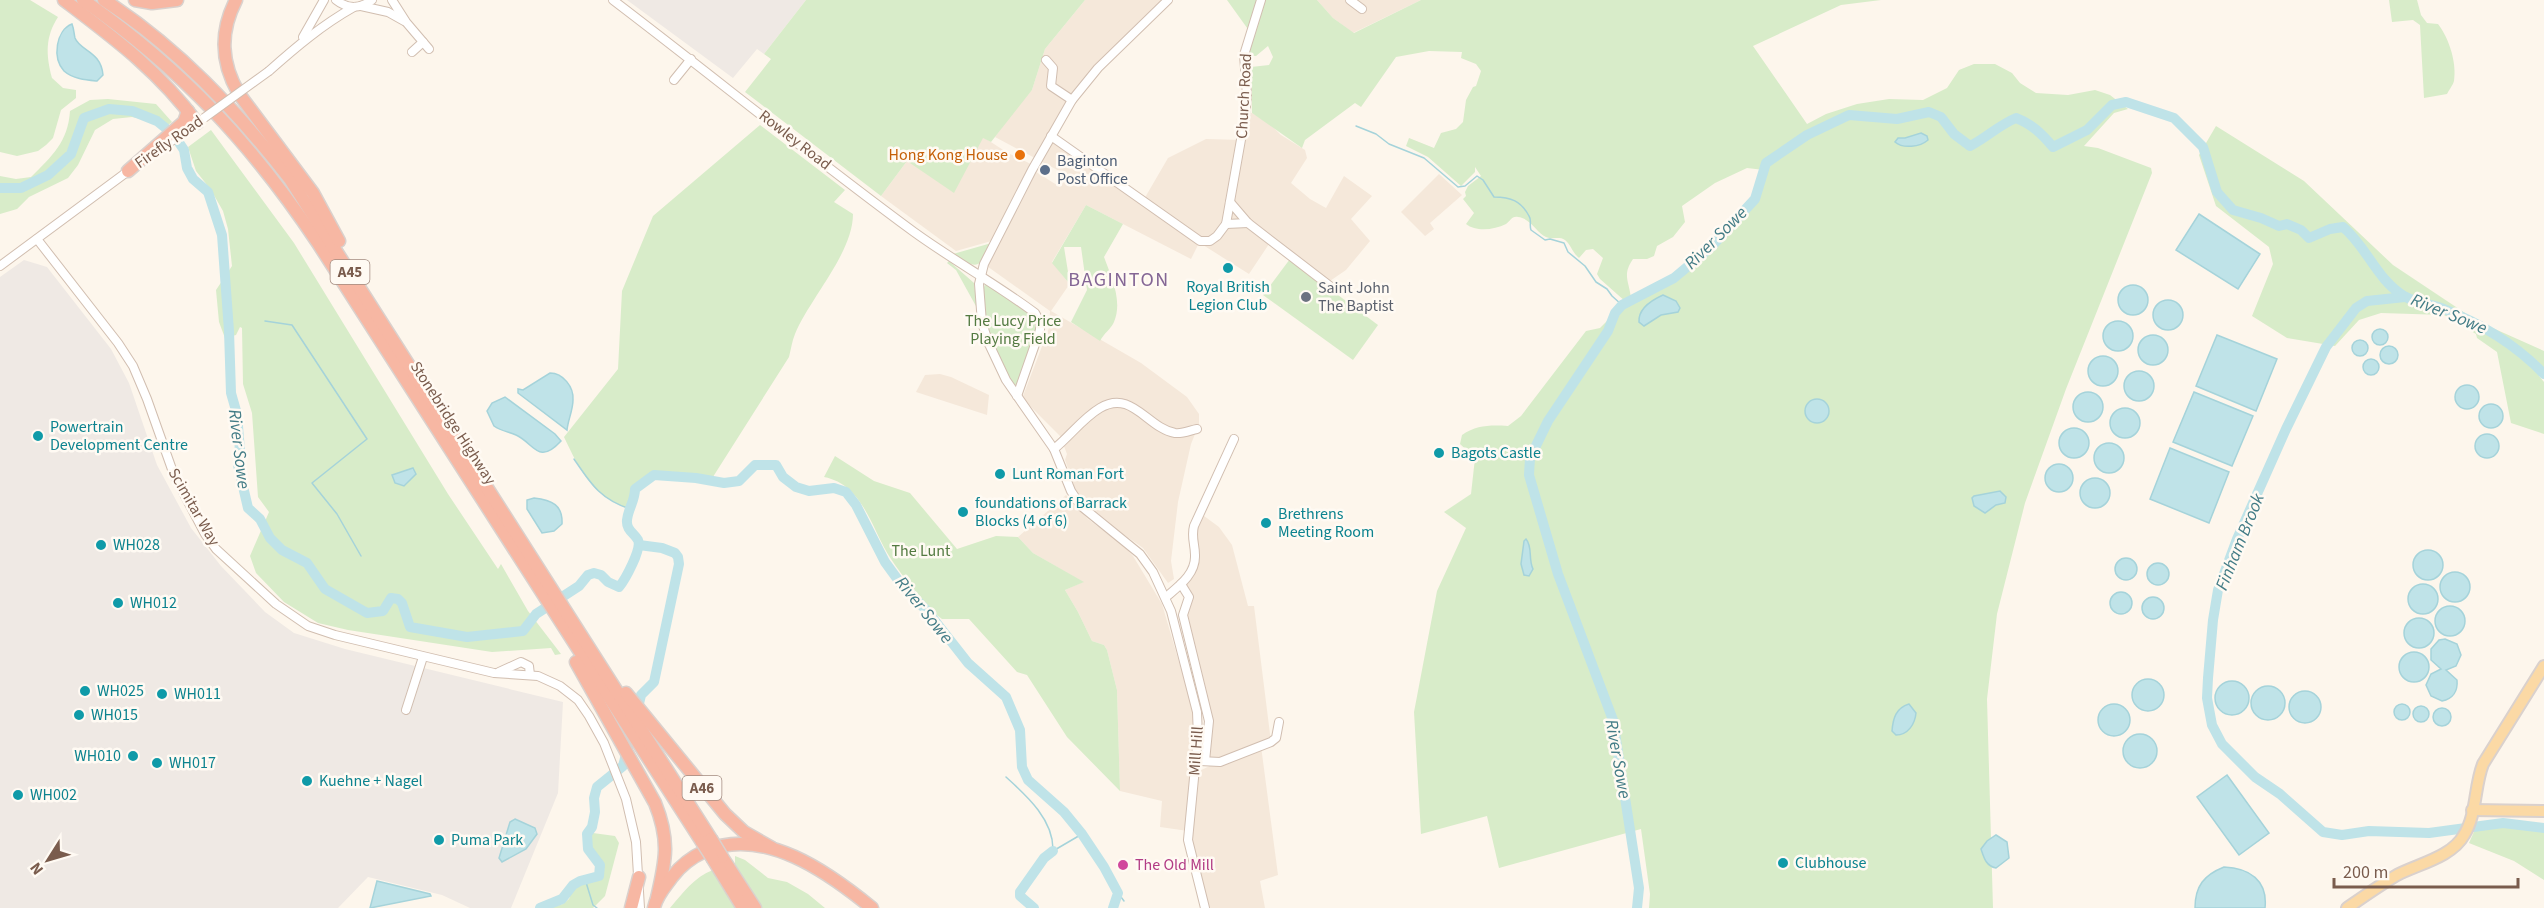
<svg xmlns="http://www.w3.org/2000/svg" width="2544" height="908" font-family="'Source Sans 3',sans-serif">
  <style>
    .residential { fill: #f5e8da }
    .industrial { fill: #efe9e4 }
    .green { fill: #d8ecc9; fill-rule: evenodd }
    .water { fill: #bfe3e8; stroke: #a5d3da; stroke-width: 1.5 }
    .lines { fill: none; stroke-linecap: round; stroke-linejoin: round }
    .stream { stroke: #a5d3da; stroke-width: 1.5 }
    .river { stroke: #bfe3e8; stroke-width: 10 }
    .minor-casing { stroke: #d1beb0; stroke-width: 10 }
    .major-casing { stroke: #dad1cd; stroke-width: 14 }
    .highway-casing { stroke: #dad1cd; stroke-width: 15 }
    .minor { stroke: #fff; stroke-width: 8 }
    .major { stroke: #fbd9a5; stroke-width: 10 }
    .highway { stroke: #f7b7a3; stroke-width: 12 }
    .minor-bridge-casing { stroke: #d1beb0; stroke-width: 10; stroke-linecap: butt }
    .highway-bridge-casing { stroke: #dad1cd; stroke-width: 15; stroke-linecap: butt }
    .minor-bridge { stroke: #fff; stroke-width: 8 }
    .highway-bridge { stroke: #f7b7a3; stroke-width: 12 }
    .food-dot { fill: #e8710a; stroke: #fffaf3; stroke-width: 2 }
    .service-dot { fill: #5c6f8a; stroke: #fffaf3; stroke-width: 2 }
    .culture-dot { fill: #0f9aa8; stroke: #fffaf3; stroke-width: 2 }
    .worship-dot { fill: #6b7280; stroke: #fffaf3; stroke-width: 2 }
    .hotel-dot { fill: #d1479c; stroke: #fffaf3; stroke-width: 2 }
    .labels { text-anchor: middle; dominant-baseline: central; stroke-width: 5; stroke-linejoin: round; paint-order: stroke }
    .shield { fill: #fffaf3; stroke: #a28b7f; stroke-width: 1.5 }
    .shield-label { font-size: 15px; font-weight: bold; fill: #7a5c4d }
    .street-label { font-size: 16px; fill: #7a5c4d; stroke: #fffaf3 }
    .food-label { font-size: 16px; fill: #c56008; stroke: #fffaf3; text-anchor: end }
    .service-label { font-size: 16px; fill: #4e5e75; stroke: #fffaf3; text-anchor: start }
    .culture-label { font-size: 16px; fill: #0d838f; stroke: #fffaf3; text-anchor: start }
    .worship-label { font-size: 16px; fill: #5b616d; stroke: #fffaf3; text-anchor: start }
    .park-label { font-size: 16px; fill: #537a41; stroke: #fffaf3 }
    .hotel-label { font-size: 16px; fill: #b23c85; stroke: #fffaf3; text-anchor: start }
    .water-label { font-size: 18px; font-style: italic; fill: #437c86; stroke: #fffaf3 }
    .quarter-label { font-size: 20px; letter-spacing: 1.5px; fill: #846695; stroke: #fffaf3 }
  </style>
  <rect width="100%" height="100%" fill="#fdf6ec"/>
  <!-- residential -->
  <g class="residential">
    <polygon points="1085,0 1168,0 1098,68 1051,135 1143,201 1168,158 1206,139 1242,140 1246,112 1252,113 1271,125 1281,135 1305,150 1307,158 1291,183 1310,199 1326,208 1344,176 1372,196 1351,219 1370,241 1346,270 1327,283 1271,241 1249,274 1203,245 1205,243 1200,241 1191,259 1086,205 1052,262 1068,282 1071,282 1051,311 1141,363 1187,397 1199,414 1199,424 1191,444 1178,502 1171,561 1174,579 1168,583 1143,548 1089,510 1072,486 1074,485 1065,460 1067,454 1060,436 1025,401 1023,396 1049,328 1050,311 984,264 995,240 956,251 881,196 907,161 983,137 1008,153 1035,166 1033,170 1060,187 1066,178 1065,174 995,137 1016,108 1032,90 1045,49"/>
    <polygon points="1317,0 1421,0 1353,33 1333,18"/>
    <polygon points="1439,174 1462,195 1430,223 1434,229 1425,236 1401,212"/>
    <polygon points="940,374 951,377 989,395 987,415 916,392 925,375"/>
    <polygon points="1066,495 1088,519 1124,546 1133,556 1162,604 1181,669 1187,669 1195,700 1195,773 1216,763 1205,761 1209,721 1185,627 1188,600 1184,587 1191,572 1193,540 1200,513 1219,527 1232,545 1248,606 1254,606 1271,742 1261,746 1278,875 1260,881 1265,908 1204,908 1188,831 1160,827 1162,801 1120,791 1117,690 1107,650 1104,645 1092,641 1078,612 1065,590 1083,582 1033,553 1018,537"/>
  </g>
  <!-- industrial -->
  <g class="industrial">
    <polygon points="627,0 806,0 764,54 757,49 733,78"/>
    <polygon points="24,260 47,267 111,349 129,383 157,465 191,528 221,566 265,612 294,633 345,649 563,702 558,793 511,908 470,908 442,895 368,877 338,908 0,908 0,277"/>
  </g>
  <!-- green -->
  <g class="green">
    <path d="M0,0H30L58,17C45,37 46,55 52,78L63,88L76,90V98L61,110L53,138L46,145L38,151L17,156L0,152Z"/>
    <polygon points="806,0 1085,0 1045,49 1032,90 991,142 983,138 954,193 907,161 881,196 745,92 771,59 764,54"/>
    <path d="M1227,0H1317L1333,18L1354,33L1421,0H1881L1841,5L1753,46L1807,124L1826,114L1857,104L1889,99L1923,100L1947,88L1959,70L1974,64H1995L2012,73L2020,83L2036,93L2068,95L2095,90L2110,95L2128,109L2114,113L2084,146L2098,148L2151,168L2152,173L2066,389L2025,503L1997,614L1987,699L1993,908H1649L1650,894L1641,829L1499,868L1487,816L1421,834L1414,712L1437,591L1466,528L1444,512L1471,494L1475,458L1460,444L1462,435C1477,425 1490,425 1508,426L1521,416L1586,331L1600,328L1626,302L1600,279L1597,274L1603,258L1593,249L1586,250L1579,258C1572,252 1571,245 1565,240C1559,236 1552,240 1546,237C1537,233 1530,218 1518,217C1511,216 1511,221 1506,224C1494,230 1476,232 1466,224L1474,213L1463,199L1466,196L1465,192L1468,186L1481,176L1475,167V172L1461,186L1428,157L1406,146L1409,138L1434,148L1441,133L1456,129L1463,122L1466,100L1473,87L1476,86L1481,71L1476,64L1461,58L1462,52L1429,51L1396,57L1361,107L1355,103L1305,140L1302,148L1252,113L1251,67L1269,65L1273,57L1268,46L1256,56L1244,55L1250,32ZM1747,168L1764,170C1761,180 1759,193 1753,201C1731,230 1667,294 1631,298C1629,281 1622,275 1633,259H1647L1654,256L1657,246L1673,237L1685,222L1682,206L1715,183Z"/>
    <path d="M2389,0H2417L2421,15L2427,23L2438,24C2449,38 2457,63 2454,81C2453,85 2449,90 2447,94L2424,98L2420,25L2413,20L2392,22Z"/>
    <path d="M108,99L156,104L172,122L168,125L132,117L113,119L95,130L78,165L68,178L29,197L17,209L0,214V176L16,179L31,177C52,156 68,142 70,111L90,100Z"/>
    <path d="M760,125L845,190L834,202L853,214C853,253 810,298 795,334C792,341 791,349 789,357L711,480L654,475L635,489V498L630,509C593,497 580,471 564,437L618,369L622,291L653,216Z"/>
    <polygon points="2216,126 2304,181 2393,265 2477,321 2544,351 2544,368 2539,376 2544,382 2544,434 2511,423 2497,352 2477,338 2476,334 2444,315 2381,313 2359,320 2335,346 2287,338 2252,316 2273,264 2269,247 2216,206 2199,155"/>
    <polygon points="211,130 294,243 448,494 498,569 501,564 528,611 561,654 555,655 551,648 492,652 348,630 318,623 284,602 256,573 250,556 269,512 258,497 252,413 243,384 242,328 240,327 236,335 225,338 219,322 216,290 232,266 228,229 223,211 211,190 196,171 188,147"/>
    <path d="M1086,205L1123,224L1104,257C1111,276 1123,301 1114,322C1111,329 1104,333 1100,341L1071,322L1087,290L1081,247H1064L1069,278L1068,282L1052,263Z"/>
    <path d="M995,242C978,267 980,272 953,254Z"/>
    <polygon points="1290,259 1378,325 1353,360 1263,295"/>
    <polygon points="949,261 974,283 977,308 956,270 947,263"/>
    <path d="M986,282L1033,314L1038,325L1016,386L1013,384C1000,359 972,310 986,282Z"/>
    <path d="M835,456L874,481L910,493L957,549L996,536L1018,537L1033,553L1084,582L1065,590L1078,612L1092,641L1104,645L1107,650L1117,690L1120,791L1067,737L1027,675L1017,672L969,619H942L934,613C920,596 903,578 891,559C871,529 864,485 824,477Z"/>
    <polygon points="2503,823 2544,828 2544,880 2514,861 2469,843 2476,827"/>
    <path d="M593,833L615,836L619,843L605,896L593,908H548L563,904L569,899L572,890L577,885L601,880L604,869L602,861C592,854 591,847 589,835Z"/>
    <polygon points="735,856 745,860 768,878 787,882 808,894 825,908 761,908 735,864"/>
    <path d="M713,870L736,908H670C683,893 694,877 713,870Z"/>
  </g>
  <!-- water -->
  <g class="water">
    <path d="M72,24C74,29 74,34 75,38C80,51 101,51 103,75L97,81C86,80 73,79 64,71C52,58 56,30 72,24Z"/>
    <path d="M1921,133L1927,136L1928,140C1920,147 1903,149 1895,142L1898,138H1905Z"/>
    <polygon points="2199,214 2260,254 2238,289 2176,250"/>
    <circle cx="2133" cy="300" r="15"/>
    <path d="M1663,295L1676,301L1680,308L1678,312L1661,315L1644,326L1639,322C1638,309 1652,300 1663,295Z"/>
    <circle cx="2168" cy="315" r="15"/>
    <circle cx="2118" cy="336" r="15"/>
    <circle cx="2380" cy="337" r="8"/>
    <polygon points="2217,335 2277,359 2256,411 2196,386"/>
    <circle cx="2153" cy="350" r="15"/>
    <circle cx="2360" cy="348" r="8"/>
    <circle cx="2389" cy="355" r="9"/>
    <circle cx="2103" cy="371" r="15"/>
    <circle cx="2371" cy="367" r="8"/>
    <circle cx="2139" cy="386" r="15"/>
    <path d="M550,373C563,373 574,387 573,400C573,410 568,420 567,430L518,393V389L523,390Z"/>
    <circle cx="2467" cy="397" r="12"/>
    <polygon points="2194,392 2253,416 2232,466 2173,442"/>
    <circle cx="2088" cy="407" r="15"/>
    <path d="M505,397L555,434L561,441C538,466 534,443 516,435C509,432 501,431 494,426L487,411L492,403Z"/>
    <circle cx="1817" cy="411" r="12"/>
    <circle cx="2491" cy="416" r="12"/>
    <circle cx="2125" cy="423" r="15"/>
    <circle cx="2074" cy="443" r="15"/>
    <circle cx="2487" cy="446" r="12"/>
    <circle cx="2109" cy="458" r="15"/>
    <polygon points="2170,448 2229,472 2209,523 2150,499"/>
    <circle cx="2059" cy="478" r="14"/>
    <polygon points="413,468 416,474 404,486 395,483 392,475"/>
    <circle cx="2095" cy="493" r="15"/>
    <polygon points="2000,491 2006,497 2005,503 1996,505 1985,513 1974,506 1972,498 1974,496"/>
    <path d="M534,498C552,500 563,505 562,524L554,531L542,533L527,509V500Z"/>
    <path d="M1526,539C1533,547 1528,559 1533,569L1529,576L1524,575L1521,564L1524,541Z"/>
    <circle cx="2428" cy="565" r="15"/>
    <circle cx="2126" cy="569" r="11"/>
    <circle cx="2158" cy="574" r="11"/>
    <circle cx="2455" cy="587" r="15"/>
    <circle cx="2423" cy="599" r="15"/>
    <circle cx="2121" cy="603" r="11"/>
    <circle cx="2153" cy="608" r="11"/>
    <circle cx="2450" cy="621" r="15"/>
    <circle cx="2419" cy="633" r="15"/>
    <path d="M2445,639L2457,644L2461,655L2456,666L2446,670L2457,680C2458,691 2453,699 2442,701L2431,696L2426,685L2431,674L2441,669L2431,660V649L2439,640Z"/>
    <circle cx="2414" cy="667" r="15"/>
    <circle cx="2148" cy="695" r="16"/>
    <circle cx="2232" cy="698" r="17"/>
    <circle cx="2268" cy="703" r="17"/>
    <circle cx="2305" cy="707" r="16"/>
    <circle cx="2114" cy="720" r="16"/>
    <path d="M1909,704L1916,713C1915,724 1908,735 1896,735L1892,731C1893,718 1896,708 1909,704Z"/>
    <circle cx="2402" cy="712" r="8"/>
    <circle cx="2421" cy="714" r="8"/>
    <circle cx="2442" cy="717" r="9"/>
    <circle cx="2140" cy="751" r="17"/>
    <polygon points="2227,775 2269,833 2239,855 2197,797"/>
    <polygon points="515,819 535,828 537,834 526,849 502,862 499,858 510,822"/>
    <path d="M1996,835L2007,842L2009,858L1996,868C1986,866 1984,858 1981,849L1987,841Z"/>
    <path d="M2224,867C2249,868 2268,880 2265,908H2195C2195,886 2204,875 2224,867Z"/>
    <polygon points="377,881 430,894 431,896 370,908"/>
  </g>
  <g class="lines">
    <!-- stream -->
    <g class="stream">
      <path d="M1356,126L1376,134L1389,144L1424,158L1458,187L1465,186L1477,176L1483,180L1494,197C1511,197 1521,201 1529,216C1532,220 1529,225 1531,230L1545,240L1550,239L1564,243L1568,252L1585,266L1596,282L1607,289L1612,296L1622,305"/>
      <polyline points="265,321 292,325 367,439 312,483 337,514 361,556"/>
      <path d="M574,459C591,484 600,499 630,509"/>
      <path d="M1006,777C1027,796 1054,820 1053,851L1082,834"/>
      <polyline points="585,879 593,905 597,908"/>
      <polyline points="1118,893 1124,901"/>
    </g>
    <!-- river -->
    <g class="river">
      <path d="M0,188H21L48,175L71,154L84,118L109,109L132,111L157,121L174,135L184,150L187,168L193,179L208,192L222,235L229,331L231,393L237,414L240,451L238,465L248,508L260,519L270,538L282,550L307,563L325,589L367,613L383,611L391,598L398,599L402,603L410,627L467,637L523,631L536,614L579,586L588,575L594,573L601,575L608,582L619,587C625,580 642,549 638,540C634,533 626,530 627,520C628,509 635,501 635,489L654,475L696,478L724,483L739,481L755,465H776L783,477L796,487L809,491L834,488L846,492L856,505L885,562L901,584L928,612L968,663L1006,697L1020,730L1022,767L1028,780L1064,812L1082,834L1104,867L1118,893L1113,908"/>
      <polyline points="2405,297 2367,301 2356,308 2326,347 2286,429 2237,539 2218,590 2213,620 2208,678 2207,698 2212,725 2222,744 2255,777 2280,794 2323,832 2342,835 2369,831 2429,833 2503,823 2544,828"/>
      <polyline points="637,712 641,695 654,682 679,564 678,557 675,553 662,548 639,545"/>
      <polyline points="540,908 562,899 573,885 580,881 599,876 600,865 588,849 587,834 592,827 595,812 594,798 597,787 623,766 633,727"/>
      <polyline points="1034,908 1020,896 1020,892 1044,858 1053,851"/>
      <path d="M1637,908L1639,888L1613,720L1558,574L1529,475L1530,458L1548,421L1608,331L1615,313L1622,305L1674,278L1711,247L1755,199L1766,163L1807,135L1849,115L1897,119L1929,112L1941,117L1954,134L1970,146C1986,138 1999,125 2016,118C2032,124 2042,134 2053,147L2087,130L2112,105L2126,102L2174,118L2203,147L2217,192L2233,210L2261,218L2279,226L2287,224L2301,230L2309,238L2330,229L2343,227C2367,247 2377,280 2404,296C2415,303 2432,304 2444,309C2482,324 2516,345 2544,374"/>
    </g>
    <defs>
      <g id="minor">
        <path d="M336,0C347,9 360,9 372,0"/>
        <polyline points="392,0 406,22 429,49"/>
        <path d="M613,0C714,77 812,157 914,232C954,261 995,283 1035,313L1040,322V330L1017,396"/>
        <polyline points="1168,0 1098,68 1072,100 1032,170 984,264 979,284 982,323 989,344 1006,380 1054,449 1071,491 1081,506 1140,554 1153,572 1171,611 1197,712 1198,737 1188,840 1205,908"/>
        <polyline points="1350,0 1362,9"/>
        <polyline points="361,6 388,12 404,21"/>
        <polyline points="303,37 324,0"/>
        <polyline points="412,52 423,42"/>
        <polyline points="1046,60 1053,68 1051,86 1072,100"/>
        <path d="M269,71C296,47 322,25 354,7"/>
        <polyline points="674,80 691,59"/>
        <polyline points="1051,136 1200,241 1210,241 1217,236 1226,224 1245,117 1247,95 1244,55 1261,0"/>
        <polyline points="163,147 200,121"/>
        <polyline points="1230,202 1248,223 1335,290"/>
        <polyline points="1226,224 1248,223"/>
        <polyline points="37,239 118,343 133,366 147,399 174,475 205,534 216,549 276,604 308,626 335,635 494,673 538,676 560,686 578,700 589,716 604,743 626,799 636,842 640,908"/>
        <polyline points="0,266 131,169"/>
        <path d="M1054,449C1070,436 1083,418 1100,408C1132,389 1147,428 1175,433C1183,434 1191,430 1197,429"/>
        <polyline points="1181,584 1189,597 1183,615 1209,721 1205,761"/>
        <path d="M1166,597C1179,586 1196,574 1195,555C1195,544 1191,537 1194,526L1234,439"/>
        <polyline points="499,672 521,662 529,666 530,675"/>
        <polyline points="406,710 423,657"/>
        <polyline points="1200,761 1220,762 1271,742 1276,738 1279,722"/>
      </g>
      <g id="major">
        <polyline points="2472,810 2544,811"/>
        <path d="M2347,908C2363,897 2380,885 2397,875C2418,864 2452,857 2464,835C2477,814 2474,787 2483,764L2544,666"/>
      </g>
      <g id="highway">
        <path d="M64,0C114,38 159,71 197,123"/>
        <path d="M83,0C182,69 251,143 318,243L702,842"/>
        <path d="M104,0C177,47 237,111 290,179L711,839"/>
        <polyline points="135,0 152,3 177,0"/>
        <path d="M236,0C219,33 221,63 239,94L313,193L339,241"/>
        <polyline points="128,171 184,122 188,111"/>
        <path d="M576,662L655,803C670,840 666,860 657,898"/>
        <polyline points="626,693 725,814 744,832 772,848"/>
        <polyline points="722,857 755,908"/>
        <polyline points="713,859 743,908"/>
        <polyline points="631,908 639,877"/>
        <path d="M654,908C656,896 665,887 672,877C681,865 692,857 705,851C764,826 828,872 872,908"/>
      </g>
    </defs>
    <!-- minor casing -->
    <use href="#minor" class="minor-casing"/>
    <!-- major casing -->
    <use href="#major" class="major-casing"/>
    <!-- highway casing -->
    <use href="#highway" class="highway-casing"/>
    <!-- minor -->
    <use href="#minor" class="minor"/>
    <!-- major -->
    <use href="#major" class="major"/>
    <!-- highway -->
    <use href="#highway" class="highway"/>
    <defs>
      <polyline id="minor-bridge" points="204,118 269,71"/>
      <g id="highway-bridge">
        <polyline points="711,839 722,857"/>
        <polyline points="702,842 713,859"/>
      </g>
    </defs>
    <!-- minor-bridge casing -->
    <use href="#minor-bridge" class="minor-bridge-casing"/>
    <!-- highway-bridge casing -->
    <use href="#highway-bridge" class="highway-bridge-casing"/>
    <!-- minor-bridge -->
    <use href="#minor-bridge" class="minor-bridge"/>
    <!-- highway-bridge -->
    <use href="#highway-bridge" class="highway-bridge"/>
  </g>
  <!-- markers -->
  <circle class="food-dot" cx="1020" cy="155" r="6"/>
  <circle class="service-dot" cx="1045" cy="170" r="6"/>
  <g class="culture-dot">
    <circle cx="1228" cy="268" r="6"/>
    <circle cx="38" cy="436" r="6"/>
    <circle cx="1439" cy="453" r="6"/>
    <circle cx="1000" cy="474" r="6"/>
    <circle cx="963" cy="512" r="6"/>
    <circle cx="1266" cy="523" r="6"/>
    <circle cx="101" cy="545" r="6"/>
    <circle cx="118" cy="603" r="6"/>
    <circle cx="85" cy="691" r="6"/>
    <circle cx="162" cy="694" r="6"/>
    <circle cx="79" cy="715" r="6"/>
    <circle cx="133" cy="756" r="6"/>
    <circle cx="157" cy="763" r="6"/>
    <circle cx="307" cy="781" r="6"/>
    <circle cx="18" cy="795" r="6"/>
    <circle cx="439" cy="840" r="6"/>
    <circle cx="1783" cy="863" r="6"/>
  </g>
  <circle class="worship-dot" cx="1306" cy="297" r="6"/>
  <circle class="hotel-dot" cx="1123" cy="865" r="6"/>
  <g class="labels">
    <!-- shield labels -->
    <g class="shield">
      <rect x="330.5" y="260" width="39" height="24" rx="4.5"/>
      <rect x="682.5" y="776" width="39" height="24" rx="4.5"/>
    </g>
    <g class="shield-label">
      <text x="350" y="272">A45</text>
      <text x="702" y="788">A46</text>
    </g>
    <!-- street labels -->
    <g class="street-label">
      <text transform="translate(1244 96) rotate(-87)">Church Road</text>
      <text transform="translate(795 140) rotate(38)">Rowley Road</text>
      <text transform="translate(169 142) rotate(-35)">Firefly Road</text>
      <text transform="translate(453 423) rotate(57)">Stonebridge Highway</text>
      <text transform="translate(194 507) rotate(60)">Scimitar Way</text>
      <text transform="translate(1196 751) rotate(-86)">Mill Hill</text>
    </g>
    <!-- food labels -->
    <g class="food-label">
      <text x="1008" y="155">Hong Kong House</text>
    </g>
    <!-- service labels -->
    <g class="service-label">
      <text x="1057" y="161">Baginton<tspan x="1057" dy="18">Post Office</tspan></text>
    </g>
    <!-- culture labels -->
    <g class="culture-label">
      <text x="1228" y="287" text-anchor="middle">Royal British<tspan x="1228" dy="18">Legion Club</tspan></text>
      <text x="50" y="427">Powertrain<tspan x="50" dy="18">Development Centre</tspan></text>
      <text x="1451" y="453">Bagots Castle</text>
      <text x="1012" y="474">Lunt Roman Fort</text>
      <text x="975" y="503">foundations of Barrack<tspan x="975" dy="18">Blocks (4 of 6)</tspan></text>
      <text x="1278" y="514">Brethrens<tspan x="1278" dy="18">Meeting Room</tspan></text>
      <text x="113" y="545">WH028</text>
      <text x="130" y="603">WH012</text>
      <text x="97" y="691">WH025</text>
      <text x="174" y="694">WH011</text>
      <text x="91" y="715">WH015</text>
      <text x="121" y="756" text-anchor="end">WH010</text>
      <text x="169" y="763">WH017</text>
      <text x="319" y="781">Kuehne + Nagel</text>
      <text x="30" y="795">WH002</text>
      <text x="451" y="840">Puma Park</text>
      <text x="1795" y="863">Clubhouse</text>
    </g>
    <!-- worship labels -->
    <g class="worship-label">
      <text x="1318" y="288">Saint John<tspan x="1318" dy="18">The Baptist</tspan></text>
    </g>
    <!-- park labels -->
    <g class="park-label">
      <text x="1013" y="321">The Lucy Price<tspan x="1013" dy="18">Playing Field</tspan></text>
      <text x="921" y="551">The Lunt</text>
    </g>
    <!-- hotel labels -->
    <g class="hotel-label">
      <text x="1135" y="865">The Old Mill</text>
    </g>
    <!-- water labels -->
    <g class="water-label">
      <text transform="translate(1716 238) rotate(-45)">River Sowe</text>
      <text transform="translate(2449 314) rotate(22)">River Sowe</text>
      <text transform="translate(239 449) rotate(83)">River Sowe</text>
      <text transform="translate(2240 542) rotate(-68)">Finham Brook</text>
      <text transform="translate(924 610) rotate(51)">River Sowe</text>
      <text transform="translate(1618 759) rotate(80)">River Sowe</text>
    </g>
    <!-- quarter labels -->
    <g class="quarter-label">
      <text x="1119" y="280">BAGINTON</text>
    </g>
  </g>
  <!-- north arrow -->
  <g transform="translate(48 860) rotate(233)" stroke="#fffaf3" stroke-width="4.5" paint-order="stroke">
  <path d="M0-4.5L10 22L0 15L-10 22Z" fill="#7a5c4d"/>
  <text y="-9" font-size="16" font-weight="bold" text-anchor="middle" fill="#7a5c4d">N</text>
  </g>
  <!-- scale -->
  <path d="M2334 878v9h184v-9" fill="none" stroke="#7a5c4d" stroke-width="3"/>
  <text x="2343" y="878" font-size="18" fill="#7a5c4d" stroke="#fffaf3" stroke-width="4.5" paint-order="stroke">200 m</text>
</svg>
